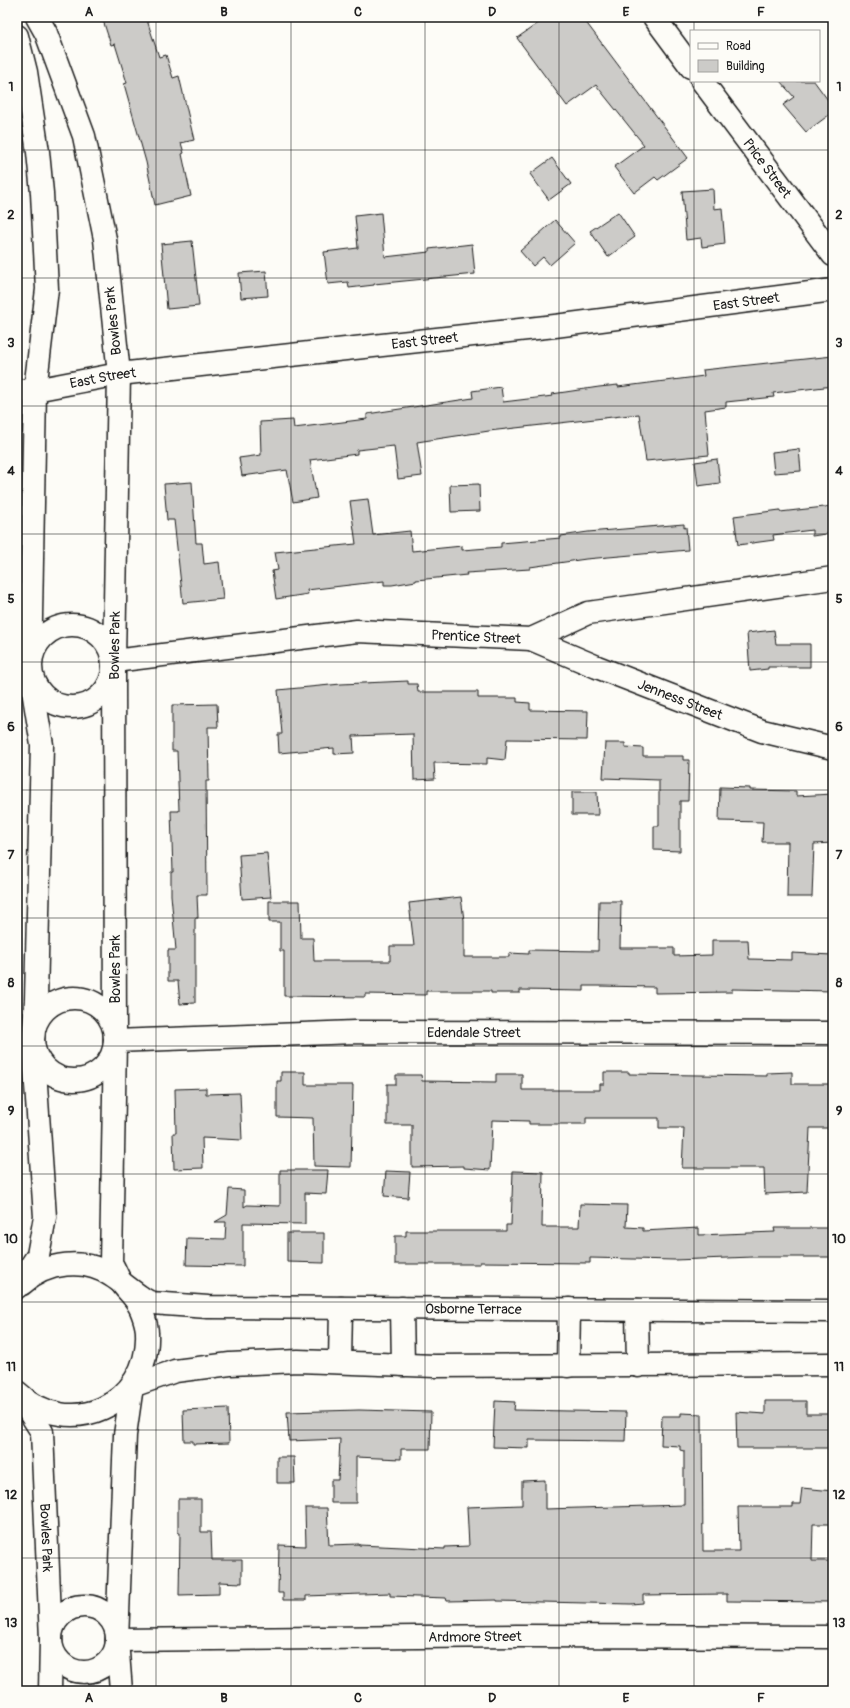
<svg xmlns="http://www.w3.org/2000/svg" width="850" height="1708" font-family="Pangolin,sans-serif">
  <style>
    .building { fill: #cccbc8; stroke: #1c1c1c }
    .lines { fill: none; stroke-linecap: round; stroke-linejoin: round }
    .minor-casing { stroke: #1c1c1c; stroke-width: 25 }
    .major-casing { stroke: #1c1c1c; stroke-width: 25 }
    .minor { stroke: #fdfcf7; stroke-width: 22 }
    .major { stroke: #fdfcf7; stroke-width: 22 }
    .grid { fill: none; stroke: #1c1c1c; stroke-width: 1; stroke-opacity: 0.55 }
    .labels { text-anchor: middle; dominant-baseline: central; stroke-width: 3; stroke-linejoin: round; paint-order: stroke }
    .street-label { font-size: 14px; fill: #1c1c1c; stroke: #fdfcf7 }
    .neatline { fill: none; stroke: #1c1c1c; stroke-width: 1.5 }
    .grid-label { font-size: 13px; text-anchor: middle; font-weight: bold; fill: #1c1c1c }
  </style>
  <rect width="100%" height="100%" fill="#fdfcf7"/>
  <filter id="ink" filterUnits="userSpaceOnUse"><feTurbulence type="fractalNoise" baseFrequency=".025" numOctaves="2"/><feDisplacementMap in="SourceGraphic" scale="8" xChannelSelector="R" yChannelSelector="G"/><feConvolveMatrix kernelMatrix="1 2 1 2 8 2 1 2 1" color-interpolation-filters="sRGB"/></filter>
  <g filter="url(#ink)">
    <!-- building -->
    <g class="building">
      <polygon points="102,17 146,17 159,57 166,55 173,78 179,76 194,140 181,143 184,153 182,154 191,196 155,205 146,162 124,84 127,83 115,44 111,45"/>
      <polygon points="547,17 582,17 688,158 658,180 655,177 634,193 614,167 644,145 596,85 567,106 517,38"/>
      <polygon points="780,81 814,81 833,107 833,112 806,132 783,105 794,97"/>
      <polygon points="552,158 571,184 549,200 530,174"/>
      <polygon points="713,189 714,209 722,208 725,244 702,247 701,238 686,240 682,191"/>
      <polygon points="618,212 635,237 608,257 590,231"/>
      <polygon points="381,213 385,257 429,252 429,249 472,244 475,274 374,284 374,285 349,288 348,282 328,284 324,252 358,248 355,216"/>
      <polygon points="555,220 575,243 550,265 543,257 533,266 520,251"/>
      <polygon points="192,241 199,306 167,309 161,244"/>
      <polygon points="266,271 268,296 241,298 239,273"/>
      <polygon points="833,356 833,386 773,393 774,397 726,402 726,407 705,410 709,455 646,461 639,414 489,431 417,442 422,476 398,479 394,446 357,450 357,454 310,460 317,498 293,502 287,470 242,476 239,458 261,455 260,422 293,420 294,428 367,419 367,414 473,398 472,391 501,387 503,402 553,396 552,394 599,387 618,385 618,387 704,376 703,370"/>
      <polygon points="799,449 801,471 774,473 772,452"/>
      <polygon points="717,459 720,483 698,486 695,462"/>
      <polygon points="192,482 196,543 202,543 204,564 219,562 223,599 183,603 174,520 167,520 164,484"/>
      <polygon points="479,484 480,511 451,512 450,485"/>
      <polygon points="368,499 373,535 410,531 412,551 462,546 462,550 501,547 501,543 561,538 561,536 588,532 684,524 684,528 686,527 688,550 586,559 530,567 530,569 466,573 467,575 416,580 416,581 392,585 384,585 384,581 307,590 308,594 276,599 272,571 278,570 275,552 356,544 350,501"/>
      <polygon points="833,506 833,533 812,536 812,530 773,535 774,540 738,545 734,516 780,510 780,512"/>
      <polygon points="774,630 776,644 810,644 810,667 768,667 768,669 750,671 747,633"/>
      <polygon points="408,681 408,684 417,684 418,692 478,692 478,698 517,698 517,702 530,703 530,710 588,711 587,740 507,739 505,760 487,758 487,764 434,763 435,779 414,780 413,734 353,736 354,753 334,754 334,748 279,753 278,734 282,734 278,690 341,684"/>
      <polygon points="217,704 218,727 208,727 209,781 206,781 207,895 197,895 198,918 195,918 195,1003 180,1004 178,981 168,981 168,950 176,950 171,895 171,872 173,872 171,811 179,811 177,751 172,751 172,705"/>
      <polygon points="605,743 625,743 625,747 643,748 643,756 683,756 683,760 689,760 688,801 680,801 680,851 654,850 654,826 659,826 659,780 603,778"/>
      <polygon points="720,787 750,788 750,790 796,791 796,796 833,794 833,843 814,844 812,897 787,897 788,842 762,842 763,822 719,821"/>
      <polygon points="572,792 597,792 598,815 572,815"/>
      <polygon points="267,853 271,897 242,899 239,855"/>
      <polygon points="461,897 464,920 464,957 509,957 509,953 529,954 529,950 598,951 599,901 621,901 620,948 674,948 674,956 712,955 712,940 748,940 749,959 792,960 792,953 832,955 833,991 732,989 732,992 655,993 655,987 598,986 584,986 584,991 520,990 520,993 491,993 491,991 426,991 426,995 365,994 365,997 284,996 284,951 280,951 280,922 269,922 269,901 300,901 301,938 313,938 314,961 390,961 390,946 414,946 409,903"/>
      <polygon points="281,1072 305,1072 305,1085 353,1085 351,1167 314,1166 313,1118 277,1117 277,1081 281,1081"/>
      <polygon points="604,1072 629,1072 629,1074 767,1076 767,1073 792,1072 792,1084 833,1084 833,1128 810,1128 807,1192 765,1194 764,1168 682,1168 684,1128 659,1128 659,1118 586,1118 586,1124 529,1124 529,1121 492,1120 490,1170 464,1168 464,1166 412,1167 412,1125 387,1125 387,1084 396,1084 396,1075 421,1075 422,1081 496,1082 496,1074 522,1074 522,1090 600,1090 600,1084 604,1084"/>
      <polygon points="206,1088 206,1094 240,1093 242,1140 202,1138 203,1168 174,1169 173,1133 176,1133 175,1089"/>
      <polygon points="280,1170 328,1170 326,1194 305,1193 305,1224 243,1223 243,1266 186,1265 187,1238 225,1239 226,1222 215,1222 227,1215 229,1189 244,1190 244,1207 247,1205 280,1206"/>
      <polygon points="386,1171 410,1172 408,1198 384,1196"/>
      <polygon points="513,1171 543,1172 542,1227 579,1227 580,1204 627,1205 626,1227 643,1228 643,1231 699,1228 699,1235 775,1232 774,1228 833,1228 833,1257 753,1257 674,1260 590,1258 590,1263 480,1262 480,1264 395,1264 395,1236 406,1236 406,1231 506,1231 506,1225 511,1225"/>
      <polygon points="287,1233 324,1233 324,1263 287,1262"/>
      <polygon points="495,1401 515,1402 514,1410 626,1412 625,1441 529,1440 529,1448 493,1447"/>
      <polygon points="765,1401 806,1401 806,1414 833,1414 833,1448 737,1448 736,1412 765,1414"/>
      <polygon points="228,1408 229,1443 193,1444 193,1441 184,1441 183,1410"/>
      <polygon points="359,1410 431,1412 430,1449 401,1449 401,1459 356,1457 356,1503 331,1503 331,1480 338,1480 340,1439 289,1441 287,1412"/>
      <polygon points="681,1413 702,1414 703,1551 739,1551 738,1507 793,1507 793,1504 800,1504 802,1488 833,1491 832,1524 813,1524 812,1561 833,1561 833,1602 727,1601 727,1594 643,1595 643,1603 631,1604 497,1601 497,1600 447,1601 446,1598 390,1596 390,1593 306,1596 306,1600 283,1600 283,1593 278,1593 279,1545 306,1546 305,1508 327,1508 329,1545 359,1544 359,1545 445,1549 445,1547 469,1546 467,1507 522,1505 522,1481 545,1480 545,1509 684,1505 684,1451 680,1450 680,1446 661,1445 662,1416 681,1416"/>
      <polygon points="277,1457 294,1457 295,1483 277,1483"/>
      <polygon points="178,1499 201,1499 201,1532 211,1532 212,1560 242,1560 242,1583 219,1582 219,1594 179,1595 180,1533 178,1533"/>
    </g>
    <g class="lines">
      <defs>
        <g id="minor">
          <polyline points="654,17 691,67"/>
          <polyline points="17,36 26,72 38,152 42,193 47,289 35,390 30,672 42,745 36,999 33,1041 45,1217 38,1255 17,1287"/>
          <path id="s1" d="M702,81L833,255"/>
          <circle cx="72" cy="666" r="41"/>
          <path id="s2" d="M531,639L597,667L762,731L833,748"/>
          <path id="s3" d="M114,661L357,631L531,639L588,613L833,578"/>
          <circle cx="74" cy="1039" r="41"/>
          <path id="s4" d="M115,1041L355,1032L833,1033"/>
          <path id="s5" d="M22,1284C46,1262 85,1257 112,1276C122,1282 141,1299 150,1302C154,1304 160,1303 165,1304C179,1305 193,1306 208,1307L833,1311"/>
          <polyline points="402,1308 403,1365"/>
          <polyline points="637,1310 638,1366"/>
          <polyline points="340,1362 341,1308"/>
          <polyline points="568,1366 569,1309"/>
          <path id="s6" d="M17,1392C69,1442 150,1405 147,1333C147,1325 142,1310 138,1304C134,1296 126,1290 121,1282C117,1276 115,1269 111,1263L115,1041L114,661L119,374L105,239L84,136L46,33L37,17"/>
          <path id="s7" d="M21,1399L42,1432L51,1639L50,1691"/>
          <circle cx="84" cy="1639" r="33"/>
          <path id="s8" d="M117,1640L516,1636L833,1637"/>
          <polyline points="121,1691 117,1640 125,1435 132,1386 175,1371 230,1364 298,1361 435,1366 833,1364"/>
        </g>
        <g id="major">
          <path id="s9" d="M17,391L35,390L119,374L555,326L833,290"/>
        </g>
      </defs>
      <!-- minor casing -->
      <use href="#minor" class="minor-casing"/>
      <!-- major casing -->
      <use href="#major" class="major-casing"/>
      <!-- minor -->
      <use href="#minor" class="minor"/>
      <!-- major -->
      <use href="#major" class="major"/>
    </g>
  </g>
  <!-- grid -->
  <path class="grid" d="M156,17V1691M291,17V1691M425,17V1691M559,17V1691M694,17V31M694,81V1691M17,150H833M17,278H833M17,406H833M17,534H833M17,662H833M17,790H833M17,918H833M17,1046H833M17,1174H833M17,1302H833M17,1430H833M17,1558H833"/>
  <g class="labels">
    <!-- street labels -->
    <g class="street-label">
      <text stroke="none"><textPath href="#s1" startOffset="109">Price Street</textPath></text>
      <text stroke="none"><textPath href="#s9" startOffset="735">East Street</textPath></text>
      <text transform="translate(113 321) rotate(-96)">Bowles Park</text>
      <text stroke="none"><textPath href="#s9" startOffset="411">East Street</textPath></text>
      <text stroke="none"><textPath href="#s9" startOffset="87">East Street</textPath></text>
      <text stroke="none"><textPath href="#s3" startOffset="364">Prentice Street</textPath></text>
      <text stroke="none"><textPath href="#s6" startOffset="883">Bowles Park</textPath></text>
      <text stroke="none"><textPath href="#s2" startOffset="161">Jenness Street</textPath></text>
      <text transform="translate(115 969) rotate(-90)">Bowles Park</text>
      <text stroke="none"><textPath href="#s4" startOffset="359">Edendale Street</textPath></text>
      <text stroke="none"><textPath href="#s5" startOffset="467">Osborne Terrace</textPath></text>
      <text stroke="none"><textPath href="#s7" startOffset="145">Bowles Park</textPath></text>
      <text stroke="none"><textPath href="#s8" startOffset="358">Ardmore Street</textPath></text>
    </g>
  </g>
  <!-- margin -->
  <rect width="850" height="1708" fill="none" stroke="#fdfcf7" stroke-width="44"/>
  <!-- legend -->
  <rect x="690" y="30" width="130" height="52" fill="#fdfcf7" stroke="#a3a29f"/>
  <rect x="698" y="43" width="20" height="6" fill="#fdfcf7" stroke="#a3a29f"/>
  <text x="726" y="50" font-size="12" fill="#1c1c1c">Road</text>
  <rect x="698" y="60" width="20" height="12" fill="#cccbc8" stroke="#a3a29f"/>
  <text x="726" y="70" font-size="12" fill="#1c1c1c">Building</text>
  <rect x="22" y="22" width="806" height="1664" class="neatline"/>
  <g class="grid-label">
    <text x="89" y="16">A</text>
    <text x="224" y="16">B</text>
    <text x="358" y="16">C</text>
    <text x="492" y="16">D</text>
    <text x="626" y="16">E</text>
    <text x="761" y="16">F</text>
    <text x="11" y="91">1</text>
    <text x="839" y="91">1</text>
    <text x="11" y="219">2</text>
    <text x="839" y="219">2</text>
    <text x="11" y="347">3</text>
    <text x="839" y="347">3</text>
    <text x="11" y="475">4</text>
    <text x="839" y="475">4</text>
    <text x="11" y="603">5</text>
    <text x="839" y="603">5</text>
    <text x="11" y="731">6</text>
    <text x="839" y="731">6</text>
    <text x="11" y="859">7</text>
    <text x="839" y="859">7</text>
    <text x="11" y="987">8</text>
    <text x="839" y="987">8</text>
    <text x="11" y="1115">9</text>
    <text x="839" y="1115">9</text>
    <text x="11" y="1243">10</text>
    <text x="839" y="1243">10</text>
    <text x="11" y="1371">11</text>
    <text x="839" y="1371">11</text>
    <text x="11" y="1499">12</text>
    <text x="839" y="1499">12</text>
    <text x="11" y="1627">13</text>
    <text x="839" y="1627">13</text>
    <text x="89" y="1702">A</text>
    <text x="224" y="1702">B</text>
    <text x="358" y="1702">C</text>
    <text x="492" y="1702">D</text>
    <text x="626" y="1702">E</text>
    <text x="761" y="1702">F</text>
  </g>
</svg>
